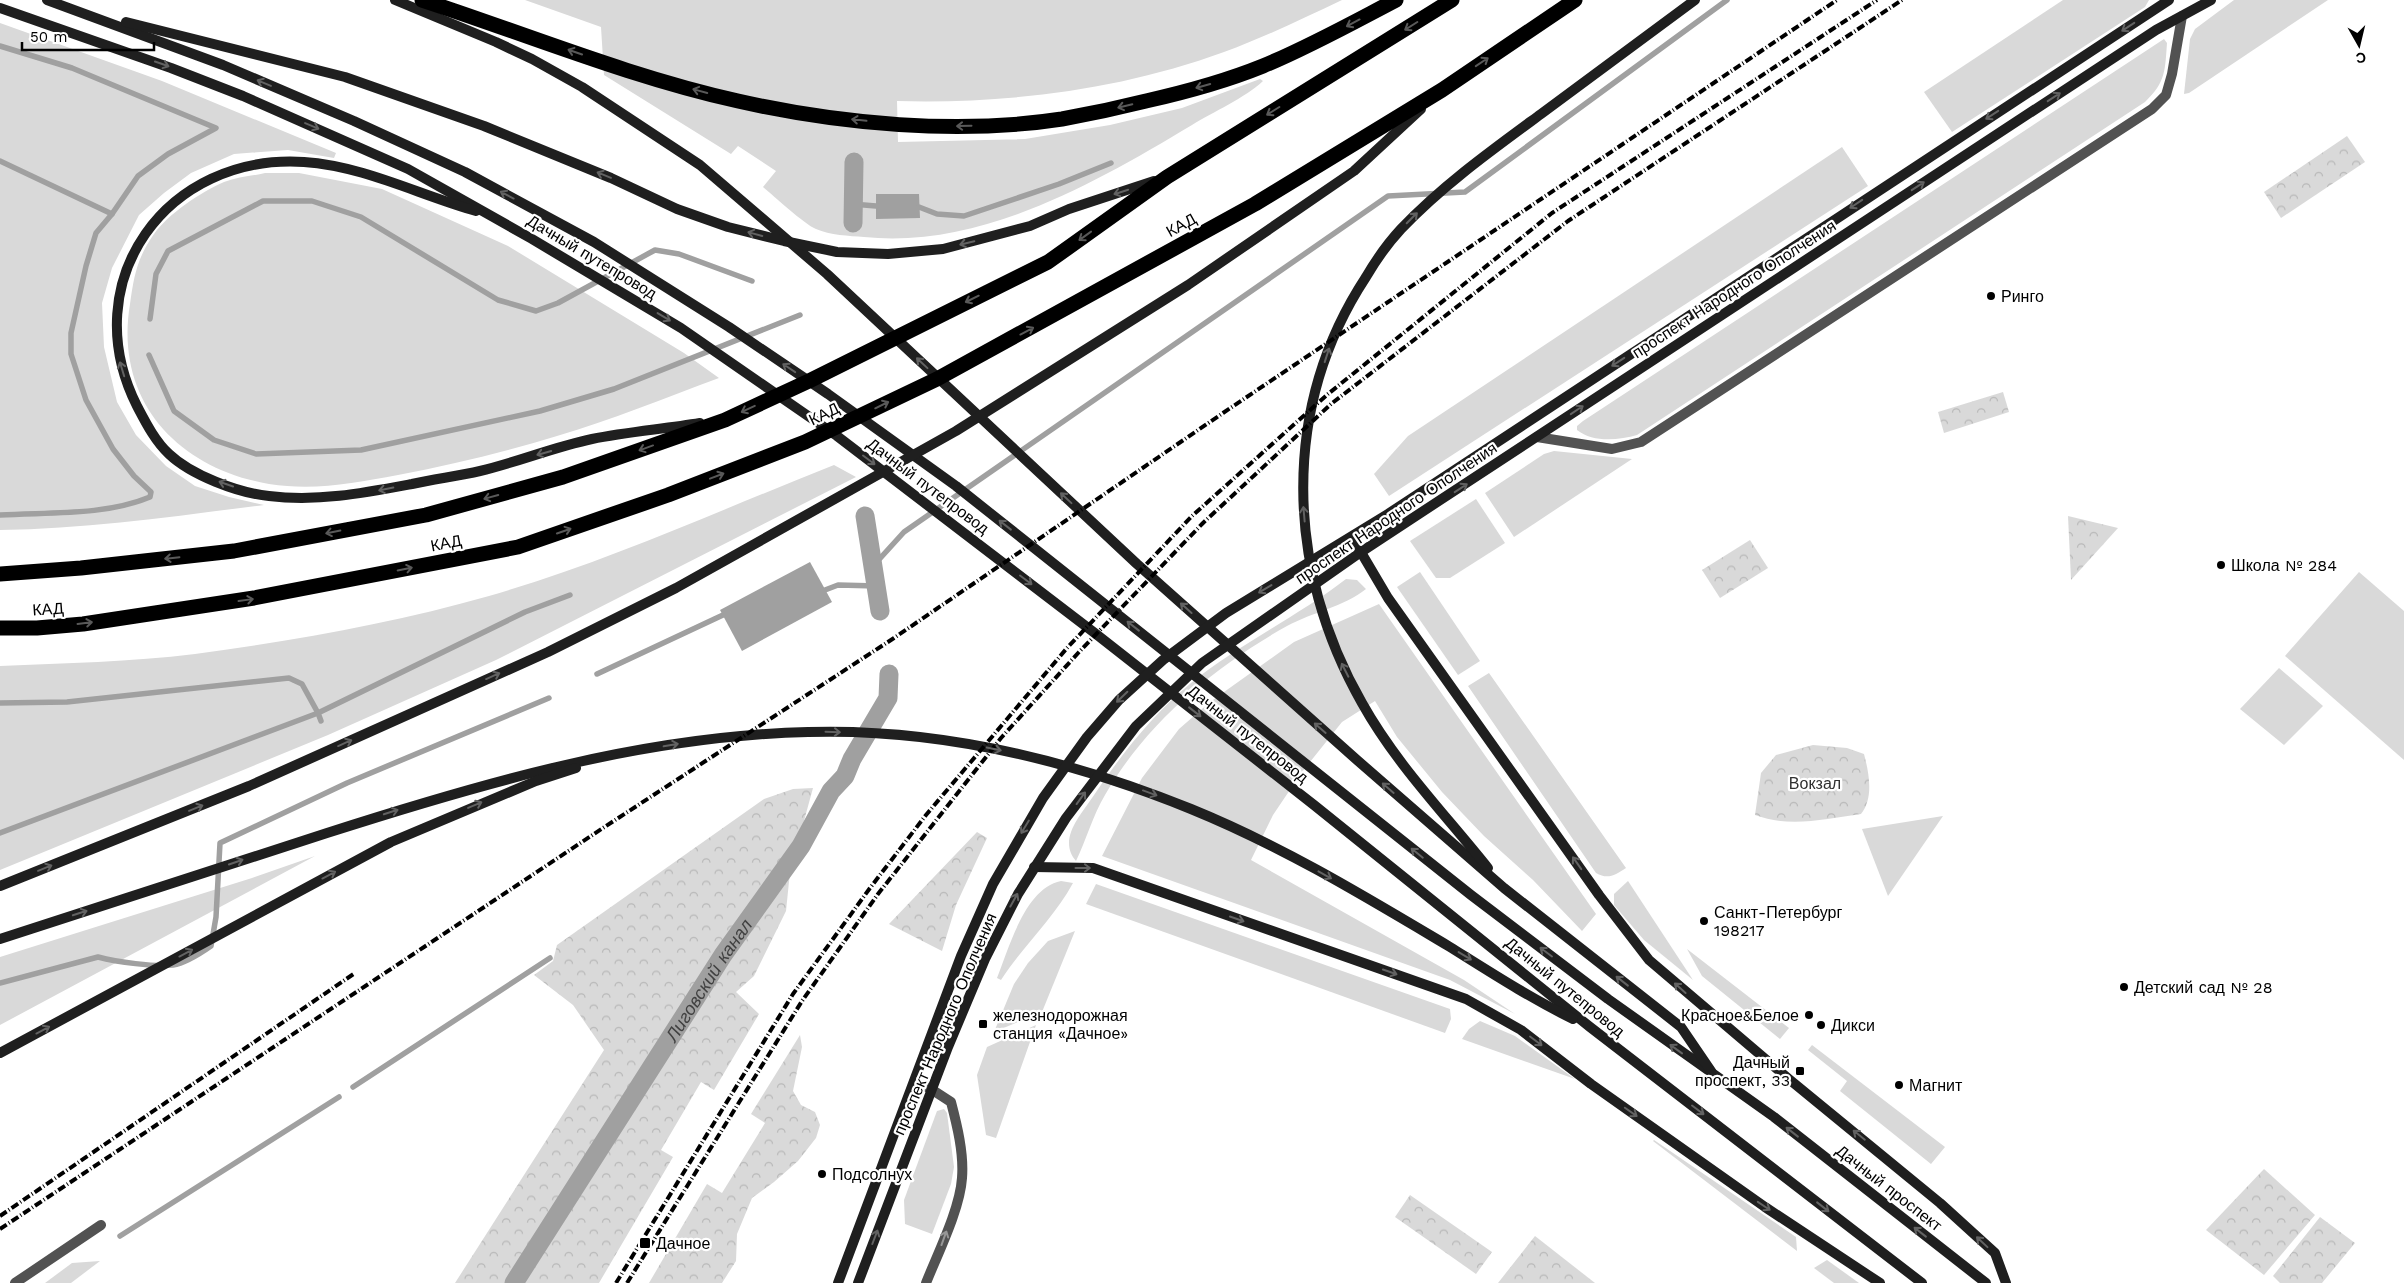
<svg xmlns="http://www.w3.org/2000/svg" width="2404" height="1283" font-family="'Work Sans',sans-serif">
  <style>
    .grass { fill: #d9d9d9 }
    .forest { fill: url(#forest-crowns) }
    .water { fill: #a0a0a0 }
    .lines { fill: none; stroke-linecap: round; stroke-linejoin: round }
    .stream { stroke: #a0a0a0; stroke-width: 5.5 }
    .canal { stroke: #a0a0a0; stroke-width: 19 }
    .street { stroke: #525252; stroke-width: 10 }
    .secondary { stroke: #1f1f1f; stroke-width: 10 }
    .highway { stroke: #000; stroke-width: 15 }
    .rail { stroke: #000; stroke-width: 4; stroke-dasharray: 8 2.5 1 2.5; stroke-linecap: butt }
    .oneway { stroke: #595959 }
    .oneway2 { stroke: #626262 }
    .oneway3 { stroke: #979797 }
    .poi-dot { fill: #000; stroke: #fff; stroke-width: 2 }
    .labels { text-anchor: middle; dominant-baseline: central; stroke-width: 4.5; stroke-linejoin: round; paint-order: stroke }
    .street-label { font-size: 16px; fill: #000; stroke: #fff }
    .poi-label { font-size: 16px; fill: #000; stroke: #fff; text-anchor: start }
    .park-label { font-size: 16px; fill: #303030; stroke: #fff }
    .water-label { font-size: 18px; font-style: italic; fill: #414141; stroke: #fff }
  </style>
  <defs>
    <pattern id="forest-crowns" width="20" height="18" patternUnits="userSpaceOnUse" patternTransform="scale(1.25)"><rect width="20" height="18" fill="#d9d9d9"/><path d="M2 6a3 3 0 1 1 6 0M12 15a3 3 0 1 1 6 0" fill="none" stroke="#b8b8b8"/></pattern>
  </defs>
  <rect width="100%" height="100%" fill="#fff"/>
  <!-- grass -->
  <g class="grass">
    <path d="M525,0H1342C1304,18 1265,37 1224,52C1120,90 1007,104 897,101L898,142L1025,139L1110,125L1182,108L1260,79L1263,81C1245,98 1213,112 1192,125C1095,183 981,249 864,237C849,236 830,235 816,229C804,224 774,196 763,187L776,171L738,146L731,154L604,75L601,27Z"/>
    <polygon points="2063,0 2149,0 2145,7 1952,132 1924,92"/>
    <polygon points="2234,0 2328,0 2189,93 2184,94 2190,39 2195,29"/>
    <path d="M0,23L162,81L336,153L334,158L288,150L234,154L191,173L164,193L139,215L112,268L102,303L104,347L117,402L136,435L166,466L195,486L229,497L264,505C176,516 88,529 0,530Z"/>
    <path d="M2164,39L2167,43C2165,70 2166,82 2145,102L1637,435C1619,440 1593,443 1577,430V426L1583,421Z"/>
    <polygon points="1842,147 1868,186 1389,496 1374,474 1408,436"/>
    <path d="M265,173H299L382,189L508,246L684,353L719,378C665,398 611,420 557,436C505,452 451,465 398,475C354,483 315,491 269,484C177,468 114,400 130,304C134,276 137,258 154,234C168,214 201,192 224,182C237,177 252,176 265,173Z"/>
    <polygon points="1554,451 1632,459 1514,537 1485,493 1544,454"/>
    <path d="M834,465L856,477L496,660L328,735L0,870V666C65,663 131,662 195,654C293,641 394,623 489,596C607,562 720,510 834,465Z"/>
    <polygon points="1476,499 1505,543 1450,578 1436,578 1410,541"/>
    <polygon points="1420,572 1480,661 1458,675 1397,587"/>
    <polygon points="2359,572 2404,611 2404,760 2285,656"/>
    <path d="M1346,579L1357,580L1366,589C1343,607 1313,612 1287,626C1214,667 1147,722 1105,795C1093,815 1086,840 1076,861C1058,840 1079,817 1092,798C1120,756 1152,715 1191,683C1239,644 1297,617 1346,579Z"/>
    <polygon points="1379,604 1596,914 1582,931 1533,880 1484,836 1442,792 1397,737 1375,701 1342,722 1302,772 1273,815 1251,860 1464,980 1515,1014 1450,980 1102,856 1142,778 1179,729 1210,702 1294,642"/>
    <polygon points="2279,668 2323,706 2284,745 2240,709"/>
    <path d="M1489,673L1626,868C1615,875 1608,880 1596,873L1468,686Z"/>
    <polygon points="1943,816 1888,896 1862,829"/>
    <polygon points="315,856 0,1025 0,957 252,878"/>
    <path d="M1061,881L1073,883C1054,918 1023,946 1001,980L997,978C1009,948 1025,888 1061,881Z"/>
    <polygon points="1628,881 1693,980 1644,940 1614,905 1614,894"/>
    <polygon points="1096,884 1450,1009 1451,1019 1445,1033 1086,904"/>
    <polygon points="1075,931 1042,1012 994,1032 1014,984 1028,963 1048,941"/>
    <polygon points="1687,949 1789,1028 1780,1039 1702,976"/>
    <polygon points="1480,1021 1515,1036 1575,1079 1462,1039 1469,1029"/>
    <polygon points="1036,1025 996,1138 986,1135 977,1075 987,1047"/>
    <polygon points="1812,1045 1945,1147 1931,1164 1840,1091 1847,1081 1808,1050"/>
    <polygon points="944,1109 947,1113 954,1167 951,1184 932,1234 905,1224 904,1200 937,1111"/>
    <polygon points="1654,1140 1796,1237 1797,1251 1653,1141"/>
    <polygon points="1827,1260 1859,1283 1834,1283 1814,1268"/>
    <polygon points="100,1261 71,1283 45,1283 72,1263"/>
  </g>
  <!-- forest -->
  <g class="forest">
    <polygon points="2347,136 2365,162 2281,218 2264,192"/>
    <polygon points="2003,392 2009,412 1944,433 1938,412"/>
    <polygon points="2068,516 2118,528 2071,580"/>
    <polygon points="1750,540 1768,568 1720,598 1702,570"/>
    <path d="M1813,745L1847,748L1864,754C1869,773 1874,798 1861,814C1825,819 1789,828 1755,815L1761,773L1776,755Z"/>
    <polygon points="813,788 790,872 786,911 754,976 736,992 759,1014 714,1090 701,1082 661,1150 673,1157 599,1283 455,1283 604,1050 573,1005 534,975 553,961 557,945 764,799 793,789"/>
    <polygon points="977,832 987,838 956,905 942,951 889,924"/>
    <polygon points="800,1035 802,1047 793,1091 801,1105 815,1112 820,1125 816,1138 798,1161 774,1182 752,1198 737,1234 736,1261 722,1283 649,1283 707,1184 722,1193 765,1123 751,1114"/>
    <polygon points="2264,1169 2315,1215 2264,1275 2206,1230"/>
    <polygon points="1410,1195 1492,1252 1476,1274 1395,1217"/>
    <polygon points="2320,1217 2355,1243 2322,1283 2280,1283 2273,1276"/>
    <polygon points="1535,1236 1595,1283 1498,1283"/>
  </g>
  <!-- water -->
  <g class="water">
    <polygon points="876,194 919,194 920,218 876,219"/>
    <polygon points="810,562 832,602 742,651 720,610"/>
  </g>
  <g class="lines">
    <!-- stream -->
    <g class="stream">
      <polyline points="0,46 72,68 216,128 168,154 138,176 112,214 0,161"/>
      <polyline points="852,204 876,206"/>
      <polyline points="919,207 937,214 964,216 1059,184 1111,163"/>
      <polyline points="150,319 156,274 168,251 263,201 312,201 361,217 498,300 536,311 558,303 655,250 679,254 752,281"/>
      <polyline points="149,355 174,411 214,440 256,454 361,450 540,411 614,389 800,315"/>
      <path d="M0,515C49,512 104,516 150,497L151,492L134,476L113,449L86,400L71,354V333L86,266L96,233L112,214"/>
      <polyline points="874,565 904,532 1388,196 1465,192 1727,0"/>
      <polyline points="825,590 838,585 877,586"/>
      <polyline points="597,674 723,615"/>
      <polyline points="0,703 67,702 289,678 302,684 318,713 0,833"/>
      <polyline points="321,721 318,713 525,612 570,595"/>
      <path d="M0,983L98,957C117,962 154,967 173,965C186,963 201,953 211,946L216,917L220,843L347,783L549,698"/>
      <polyline points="353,1087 550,958"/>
      <polyline points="120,1236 339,1097"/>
    </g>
    <!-- canal -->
    <g class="canal">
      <polyline points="853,223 854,162"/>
      <polyline points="865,516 880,611"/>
      <path id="s1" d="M514,1283L723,955L801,846L831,791L845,776L852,759L888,698L889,674"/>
    </g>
    <!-- street -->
    <g class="street">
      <polyline points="1537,437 1612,449 1641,442 2152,109 2166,95 2172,74 2182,16"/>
      <path d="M914,1082L931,1089L951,1102C957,1125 964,1153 962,1178C960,1209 938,1253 926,1283"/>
      <polyline points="15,1283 101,1225"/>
    </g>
    <!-- secondary -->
    <g class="secondary">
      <polyline points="47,0 223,65 354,121 465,172 594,242 729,327 828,394 956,486 1471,895 1608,999 1774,1117 1986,1283"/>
      <polyline points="395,0 496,42 532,59 582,87 700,165 827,274 1137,564 1357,760 1504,888 1681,1027 1711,1071"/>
      <polyline points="0,8 171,68 243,96 408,169 532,239 681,328 837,436 1096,634 1314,805 1590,1027 1922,1283"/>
      <polyline points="126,22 345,77 484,126 611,178 677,209 728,227 784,241 837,252 888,254 943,249 1030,226 1069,209 1154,181"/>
      <path d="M476,211C419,195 364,166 304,162C167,153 74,281 137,406C146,423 155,441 169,454C191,475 238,493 269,496C318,502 364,493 412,484C435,479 458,476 480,471C518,462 554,447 592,439C627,432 664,429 700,423"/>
      <polyline points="1352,537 1388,598 1599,895 1649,960 1790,1080 1940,1203 1995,1253 2006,1283"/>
      <polyline points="1034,867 1093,868 1466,999 1521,1030 1591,1084 1765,1207 1880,1283"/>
      <path d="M1488,868C1445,814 1396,764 1362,703C1286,570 1280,408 1366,277C1376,260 1388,243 1401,229C1443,185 1492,150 1541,114C1592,76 1643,38 1695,0"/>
      <polyline points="0,886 249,786 548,652 676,588 956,431 1188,285 1354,171 1421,109"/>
      <path d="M0,939C109,904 218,868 327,833C483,783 643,736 808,732C940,728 1070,760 1191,809C1282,846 1366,897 1450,947C1490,972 1530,998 1573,1019"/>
      <polyline points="0,1053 391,842 536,781 576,768"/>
      <polyline points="838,1283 961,956 993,884 1043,798 1087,737 1119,700 1163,660 1226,613 1388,514 2169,0"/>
      <polyline points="858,1283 948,1047 985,959 1018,894 1066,818 1136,726 1202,663 1361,552 2156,30 2211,0"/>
    </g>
    <!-- highway -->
    <g class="highway">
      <path d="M422,0C526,34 630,77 738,101C840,124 958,135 1062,119C1090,114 1118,108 1146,101C1186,92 1226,81 1263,66C1309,47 1352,23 1396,0"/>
      <polyline points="0,574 81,568 234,551 426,515 563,477 725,420 809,381 1048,262 1167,177 1452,0"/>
      <polyline points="0,628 37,628 83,624 254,598 518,547 668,495 805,442 937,379 1255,204 1442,90 1575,0"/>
    </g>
    <!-- rail -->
    <g class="rail">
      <polyline points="0,1216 355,973"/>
      <polyline points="0,1229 603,828 894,638 1223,413 1837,0"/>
      <polyline points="616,1283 793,994 870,888 926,815 1067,648 1192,516 1328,394 1552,213 1877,0"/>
      <polyline points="627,1283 802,1001 878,894 1001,738 1079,652 1203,523 1331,404 1568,221 1902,0"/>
    </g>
  </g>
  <!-- one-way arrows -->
  <defs><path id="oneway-shaft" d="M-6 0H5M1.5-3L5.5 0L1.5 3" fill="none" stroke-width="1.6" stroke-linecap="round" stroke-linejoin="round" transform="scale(1.25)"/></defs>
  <g class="oneway">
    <use href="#oneway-shaft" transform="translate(1353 23) rotate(152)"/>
    <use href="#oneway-shaft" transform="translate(1411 26) rotate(148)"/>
    <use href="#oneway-shaft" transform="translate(575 52) rotate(-161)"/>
    <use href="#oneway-shaft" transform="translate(1482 62) rotate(-34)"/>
    <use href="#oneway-shaft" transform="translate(1203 86) rotate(164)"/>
    <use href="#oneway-shaft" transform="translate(700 91) rotate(-165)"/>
    <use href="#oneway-shaft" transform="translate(1125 106) rotate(167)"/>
    <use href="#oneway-shaft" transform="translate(1273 111) rotate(148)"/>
    <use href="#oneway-shaft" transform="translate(859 120) rotate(-174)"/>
    <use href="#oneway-shaft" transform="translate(964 126) rotate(179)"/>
    <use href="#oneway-shaft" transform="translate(1085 236) rotate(144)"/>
    <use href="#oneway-shaft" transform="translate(972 299) rotate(154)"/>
    <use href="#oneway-shaft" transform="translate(1027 331) rotate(-28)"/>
    <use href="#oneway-shaft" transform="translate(882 405) rotate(-26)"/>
    <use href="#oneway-shaft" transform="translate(748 409) rotate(155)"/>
    <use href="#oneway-shaft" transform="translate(646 448) rotate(160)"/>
    <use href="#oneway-shaft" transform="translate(717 476) rotate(-21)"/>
    <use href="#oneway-shaft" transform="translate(491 497) rotate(165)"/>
    <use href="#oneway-shaft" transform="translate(564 531) rotate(-19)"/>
    <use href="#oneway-shaft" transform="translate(333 532) rotate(169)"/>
    <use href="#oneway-shaft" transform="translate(172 558) rotate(174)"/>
    <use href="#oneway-shaft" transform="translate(405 569) rotate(-11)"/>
    <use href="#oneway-shaft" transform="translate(246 600) rotate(-8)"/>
    <use href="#oneway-shaft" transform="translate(85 623) rotate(-7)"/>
  </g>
  <g class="oneway2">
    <use href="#oneway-shaft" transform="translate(2128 27) rotate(147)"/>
    <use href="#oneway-shaft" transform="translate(162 64) rotate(19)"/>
    <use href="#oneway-shaft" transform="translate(264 83) rotate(-157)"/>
    <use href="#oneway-shaft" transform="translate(2054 97) rotate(-33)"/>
    <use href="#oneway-shaft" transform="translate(1992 115) rotate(147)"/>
    <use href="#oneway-shaft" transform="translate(312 126) rotate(23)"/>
    <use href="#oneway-shaft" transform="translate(604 175) rotate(-158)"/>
    <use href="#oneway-shaft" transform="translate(1918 186) rotate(-33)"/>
    <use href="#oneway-shaft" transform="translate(1121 192) rotate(162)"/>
    <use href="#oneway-shaft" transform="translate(507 195) rotate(-152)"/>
    <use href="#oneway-shaft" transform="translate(1856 204) rotate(146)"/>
    <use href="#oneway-shaft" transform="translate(1412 218) rotate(-45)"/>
    <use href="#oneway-shaft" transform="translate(755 234) rotate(-165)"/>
    <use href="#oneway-shaft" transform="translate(967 243) rotate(167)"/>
    <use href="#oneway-shaft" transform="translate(664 317) rotate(31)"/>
    <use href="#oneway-shaft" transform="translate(1327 355) rotate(-72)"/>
    <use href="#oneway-shaft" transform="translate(1618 362) rotate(147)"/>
    <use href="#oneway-shaft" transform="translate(922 363) rotate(-137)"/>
    <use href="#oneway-shaft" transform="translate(789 368) rotate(-146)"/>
    <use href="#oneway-shaft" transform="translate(122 369) rotate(-107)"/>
    <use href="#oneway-shaft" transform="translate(1577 410) rotate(-34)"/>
    <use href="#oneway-shaft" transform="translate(544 453) rotate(164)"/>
    <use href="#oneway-shaft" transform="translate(869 460) rotate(37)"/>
    <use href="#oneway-shaft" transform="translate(226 484) rotate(-161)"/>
    <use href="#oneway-shaft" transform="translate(1461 488) rotate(-33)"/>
    <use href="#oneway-shaft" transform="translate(386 489) rotate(169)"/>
    <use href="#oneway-shaft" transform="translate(1066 498) rotate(-137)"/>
    <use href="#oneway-shaft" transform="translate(1304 514) rotate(-95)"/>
    <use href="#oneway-shaft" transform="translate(1005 525) rotate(-142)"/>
    <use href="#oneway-shaft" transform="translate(1026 580) rotate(37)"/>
    <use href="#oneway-shaft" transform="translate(1265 589) rotate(149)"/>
    <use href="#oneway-shaft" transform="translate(1186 608) rotate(-138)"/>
    <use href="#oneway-shaft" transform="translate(1133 626) rotate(-142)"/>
    <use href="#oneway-shaft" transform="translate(1345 670) rotate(-117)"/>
    <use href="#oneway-shaft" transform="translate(493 676) rotate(-24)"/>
    <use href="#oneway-shaft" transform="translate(1122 697) rotate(136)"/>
    <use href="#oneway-shaft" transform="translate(1195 712) rotate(38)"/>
    <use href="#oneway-shaft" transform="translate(1320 728) rotate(-139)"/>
    <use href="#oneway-shaft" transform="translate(833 732) rotate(2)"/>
    <use href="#oneway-shaft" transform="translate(345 743) rotate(-24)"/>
    <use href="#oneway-shaft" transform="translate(671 745) rotate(-10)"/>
    <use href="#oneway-shaft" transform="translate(994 749) rotate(12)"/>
    <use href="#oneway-shaft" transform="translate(1388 788) rotate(-139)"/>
    <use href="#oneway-shaft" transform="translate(1150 793) rotate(20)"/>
    <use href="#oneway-shaft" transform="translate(1081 798) rotate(-54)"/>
    <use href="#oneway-shaft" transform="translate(475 805) rotate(-23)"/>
    <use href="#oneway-shaft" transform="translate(196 808) rotate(-22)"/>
    <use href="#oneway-shaft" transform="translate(391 812) rotate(-18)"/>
    <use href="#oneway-shaft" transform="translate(1025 827) rotate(121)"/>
    <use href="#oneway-shaft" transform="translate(1417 853) rotate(-141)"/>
    <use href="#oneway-shaft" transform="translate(236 862) rotate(-19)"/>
    <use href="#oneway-shaft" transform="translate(1577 863) rotate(-125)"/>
    <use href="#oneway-shaft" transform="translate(45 868) rotate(-22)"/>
    <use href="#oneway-shaft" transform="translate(1083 868)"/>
    <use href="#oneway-shaft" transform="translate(329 875) rotate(-28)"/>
    <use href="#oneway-shaft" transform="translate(1325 875) rotate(29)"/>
    <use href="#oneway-shaft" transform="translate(1014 900) rotate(-61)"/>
    <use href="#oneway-shaft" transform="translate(80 913) rotate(-18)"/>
    <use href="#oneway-shaft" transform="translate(1237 919) rotate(19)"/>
    <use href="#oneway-shaft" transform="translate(1546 952) rotate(-143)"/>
    <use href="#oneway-shaft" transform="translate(186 953) rotate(-28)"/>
    <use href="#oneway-shaft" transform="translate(1465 956) rotate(31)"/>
    <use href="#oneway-shaft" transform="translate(1390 972) rotate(19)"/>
    <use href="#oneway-shaft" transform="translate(1622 981) rotate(-142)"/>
    <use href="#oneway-shaft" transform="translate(1680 988) rotate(-138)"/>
    <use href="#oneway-shaft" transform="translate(43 1030) rotate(-28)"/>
    <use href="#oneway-shaft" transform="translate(1536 1041) rotate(37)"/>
    <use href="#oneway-shaft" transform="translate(1676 1049) rotate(-144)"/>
    <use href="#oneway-shaft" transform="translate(1698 1110) rotate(37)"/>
    <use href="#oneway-shaft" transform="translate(1631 1112) rotate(35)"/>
    <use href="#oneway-shaft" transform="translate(1792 1132) rotate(-142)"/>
    <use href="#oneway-shaft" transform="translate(1859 1135) rotate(-141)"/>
    <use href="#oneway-shaft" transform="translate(1764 1206) rotate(34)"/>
    <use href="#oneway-shaft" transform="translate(1823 1207) rotate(38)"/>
    <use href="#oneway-shaft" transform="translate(1920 1232) rotate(-142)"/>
    <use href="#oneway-shaft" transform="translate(875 1237) rotate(-69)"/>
    <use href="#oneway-shaft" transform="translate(1982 1242) rotate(-137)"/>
  </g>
  <use class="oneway3" href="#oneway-shaft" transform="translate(944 1238) rotate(-70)"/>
  <!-- markers -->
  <g class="poi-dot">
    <circle cx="1991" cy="296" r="5"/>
    <circle cx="2221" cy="565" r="5"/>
    <circle cx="1704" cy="921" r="5"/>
    <circle cx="2124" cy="987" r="5"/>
    <circle cx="1809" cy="1015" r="5"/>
    <rect x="978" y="1019" width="10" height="10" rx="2.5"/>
    <circle cx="1821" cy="1025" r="5"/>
    <rect x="1795" y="1066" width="10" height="10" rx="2.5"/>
    <circle cx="1899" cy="1085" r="5"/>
    <circle cx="822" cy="1174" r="5"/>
    <rect x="639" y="1237" width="12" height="12" rx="2.5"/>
  </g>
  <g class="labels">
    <!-- street labels -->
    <g class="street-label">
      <text transform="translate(1181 225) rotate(-29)">КАД</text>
      <text transform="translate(592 257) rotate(31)">Дачный путепровод</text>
      <text transform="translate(1734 289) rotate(-33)">проспект Народного Ополчения</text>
      <text transform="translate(824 414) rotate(-26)">КАД</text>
      <text transform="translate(928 486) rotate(37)">Дачный путепровод</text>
      <text transform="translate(1396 513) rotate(-34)">проспект Народного Ополчения</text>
      <text transform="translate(446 543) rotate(-11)">КАД</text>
      <text transform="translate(48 609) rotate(-4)">КАД</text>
      <text transform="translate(1248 734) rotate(38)">Дачный путепровод</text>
      <text transform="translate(1565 987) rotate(39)">Дачный путепровод</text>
      <text transform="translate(945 1024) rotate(-67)">проспект Народного Ополчения</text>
      <text transform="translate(1889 1188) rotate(38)">Дачный проспект</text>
    </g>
    <!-- poi labels -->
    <g class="poi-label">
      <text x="2001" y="296">Ринго</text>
      <text x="2231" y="565">Школа № 284</text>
      <text x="1714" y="912">Санкт-Петербург<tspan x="1714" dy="18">198217</tspan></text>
      <text x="2134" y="987">Детский сад № 28</text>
      <text x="993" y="1015">железнодорожная<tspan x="993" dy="18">станция «Дачное»</tspan></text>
      <text x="1799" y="1015" text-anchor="end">Красное&amp;Белое</text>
      <text x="1831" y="1025">Дикси</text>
      <text x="1790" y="1062" text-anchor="end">Дачный<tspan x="1790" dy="18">проспект, 33</tspan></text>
      <text x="1909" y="1085">Магнит</text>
      <text x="832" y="1174">Подсолнух</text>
      <text x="656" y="1243">Дачное</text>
    </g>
    <!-- park labels -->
    <g class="park-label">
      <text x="1815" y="783">Вокзал</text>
    </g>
    <!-- water labels -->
    <g class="water-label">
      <text stroke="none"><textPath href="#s1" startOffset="360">Лиговский канал</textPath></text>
    </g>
  </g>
  <!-- north arrow -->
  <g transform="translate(2359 45) rotate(172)" stroke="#ffffff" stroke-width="4" paint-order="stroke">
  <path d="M0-4L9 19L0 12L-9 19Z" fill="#000000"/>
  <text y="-8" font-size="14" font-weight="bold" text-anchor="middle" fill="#000000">С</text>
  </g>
  <!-- scale -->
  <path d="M22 42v8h132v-8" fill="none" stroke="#000000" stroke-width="2.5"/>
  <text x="30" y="42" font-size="15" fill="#000000" stroke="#ffffff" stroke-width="4" paint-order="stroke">50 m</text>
</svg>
